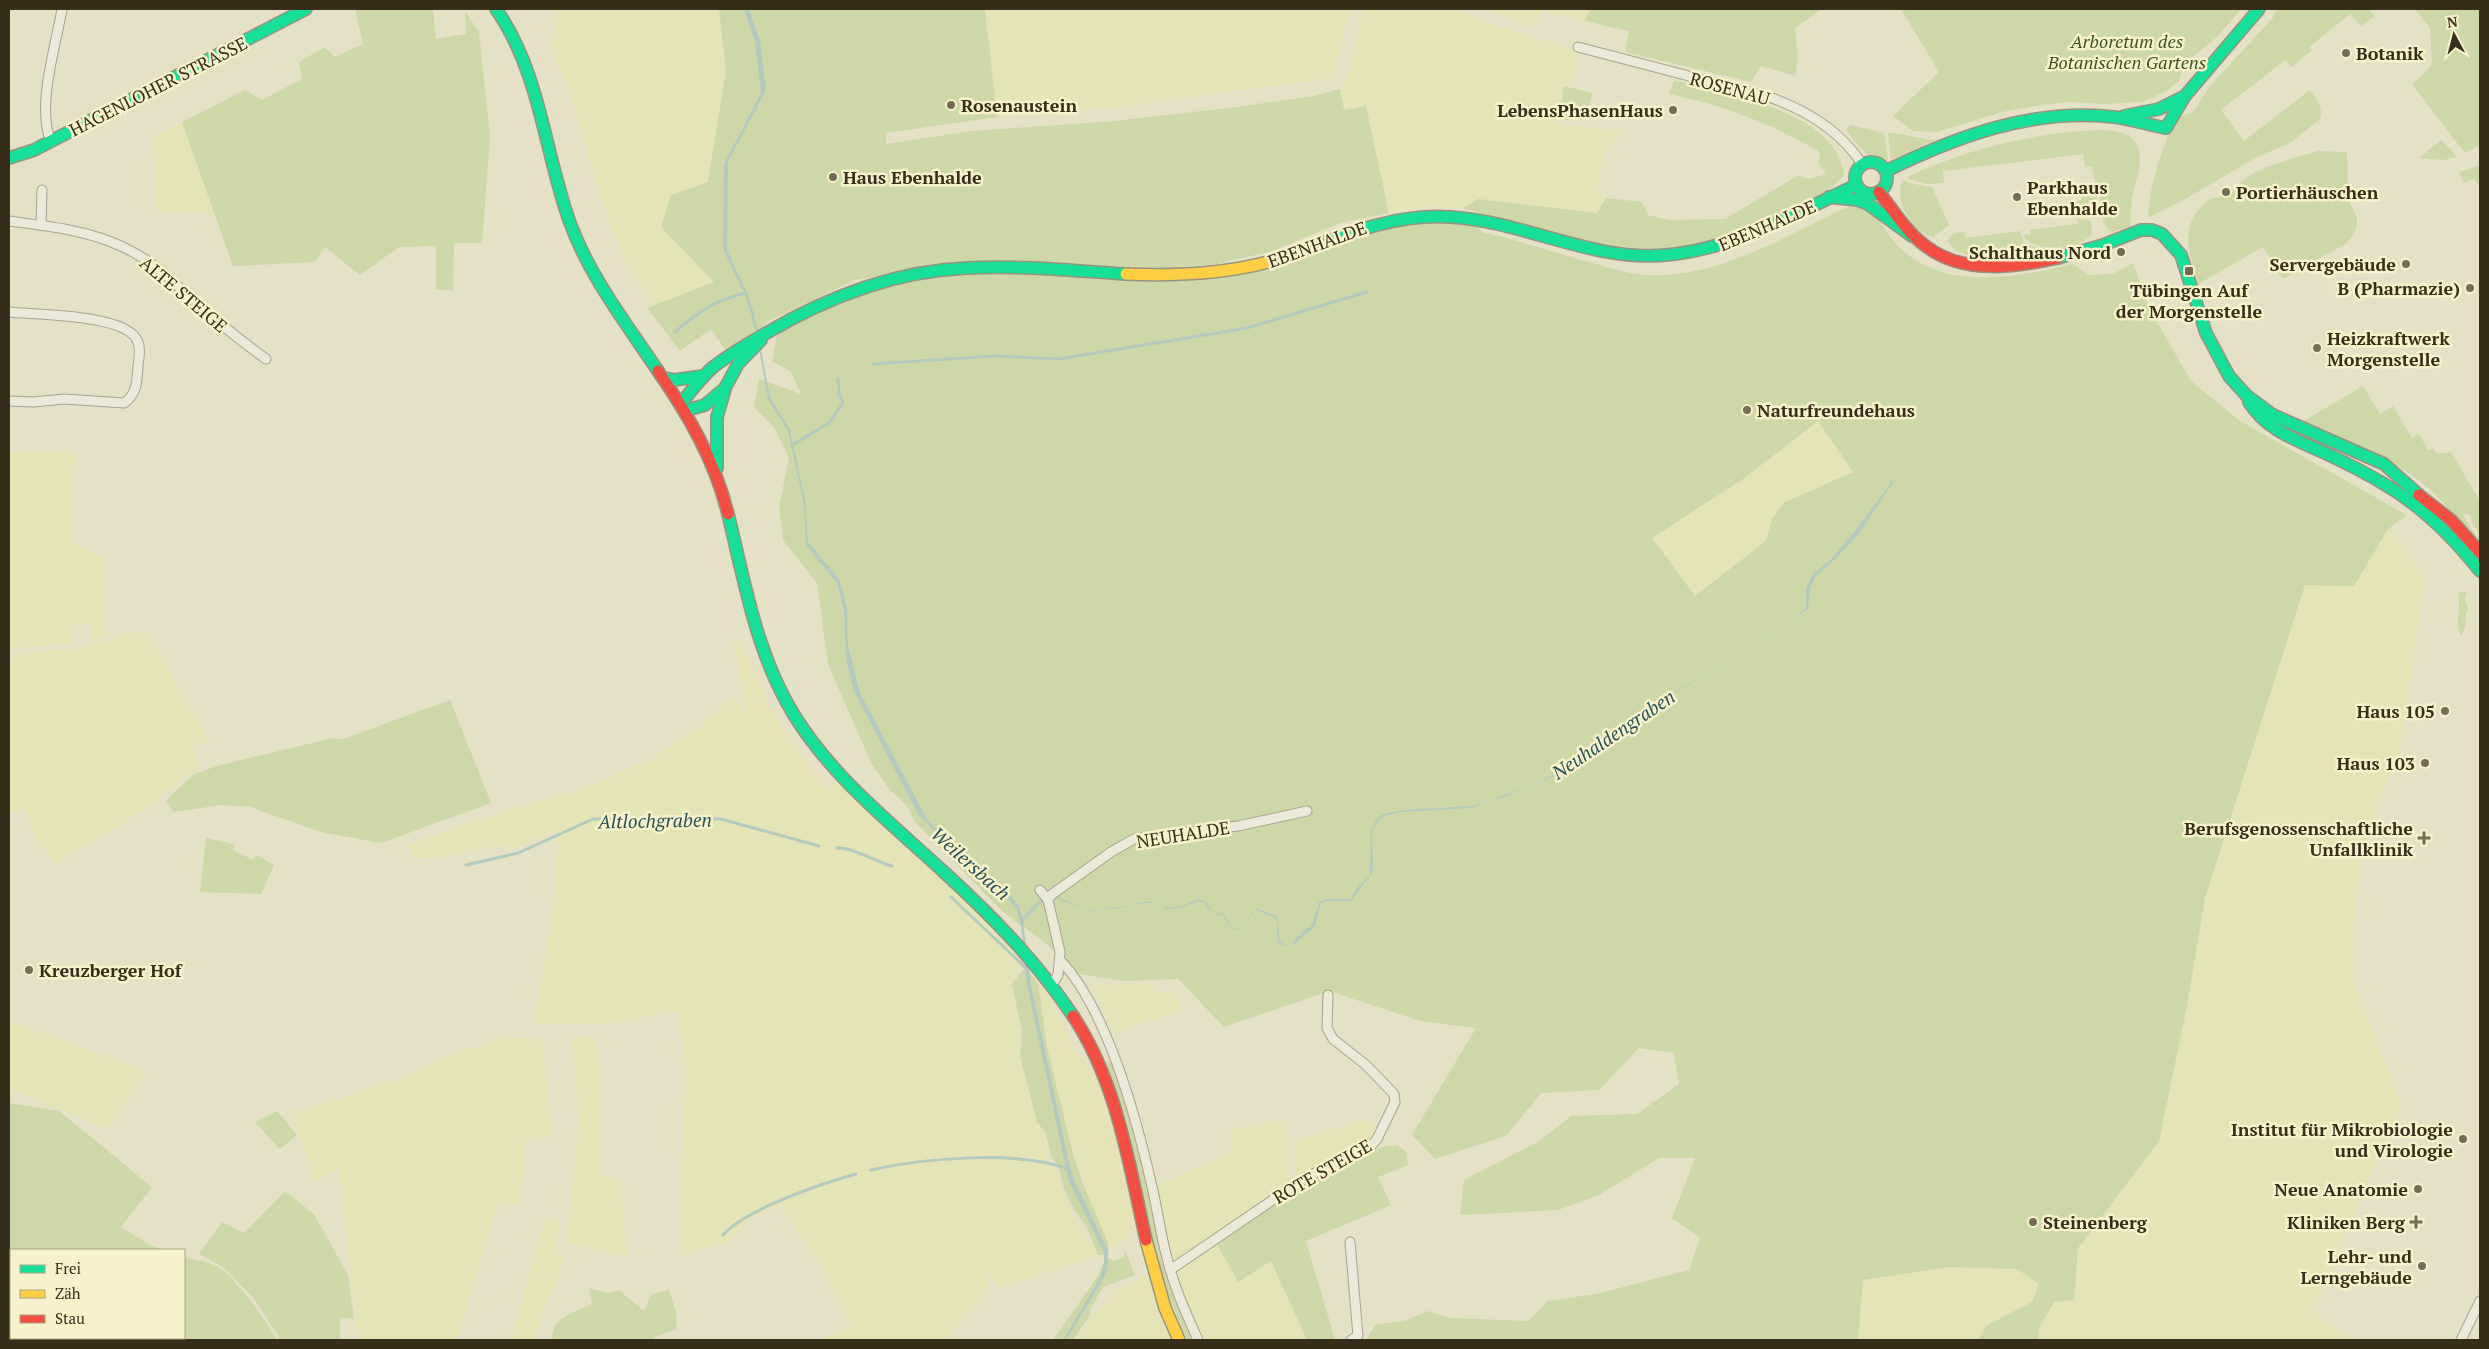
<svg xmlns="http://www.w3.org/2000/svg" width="2489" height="1349" font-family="'PT Serif',serif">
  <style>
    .farmland { fill: #e5e4b6 }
    .green { fill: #cdd7a8; fill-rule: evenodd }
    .water { fill: #b4cac0 }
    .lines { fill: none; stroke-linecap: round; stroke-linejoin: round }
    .stream { stroke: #b4cac0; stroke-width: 3 }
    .street-casing { stroke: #a8a491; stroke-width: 11 }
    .fast-casing { stroke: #989381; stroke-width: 14 }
    .slow-casing { stroke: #989381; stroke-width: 14 }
    .jam-casing { stroke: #989381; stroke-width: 14 }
    .street { stroke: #ebe9da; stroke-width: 9 }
    .fast { stroke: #16e098; stroke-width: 11 }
    .slow { stroke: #ffcf43; stroke-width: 11 }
    .jam { stroke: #f24e42; stroke-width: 11 }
    .poi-dot { fill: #736c57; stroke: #f7f2cb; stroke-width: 2 }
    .labels { text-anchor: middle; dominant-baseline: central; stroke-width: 5; stroke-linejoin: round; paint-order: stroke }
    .park-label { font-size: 18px; font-style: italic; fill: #3d541f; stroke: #f7f2cb }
    .poi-label { font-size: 18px; font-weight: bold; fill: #362d1a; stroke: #f7f2cb; text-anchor: end }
    .street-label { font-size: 18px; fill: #362d1a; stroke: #f7f2cb }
    .water-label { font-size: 19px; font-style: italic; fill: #285157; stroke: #f7f2cb }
  </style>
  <rect width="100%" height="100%" fill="#e4e1c7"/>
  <!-- farmland -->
  <g class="farmland">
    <polygon points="555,9 719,9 726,70 708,182 671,195 715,282 656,305 627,266 602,202 570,93 552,48 558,13"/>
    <polygon points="985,9 1350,9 1332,78 1116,107 997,117"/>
    <polygon points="1363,9 1452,9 1509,30 1578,51 1572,84 1564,83 1559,119 1556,125 1622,130 1604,155 1597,189 1606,198 1597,213 1478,199 1463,208 1427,207 1389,213 1366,106 1344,110 1340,89 1349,73"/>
    <polygon points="1483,9 1590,9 1585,21 1541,10 1535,27"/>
    <polygon points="182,122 216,218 206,213 157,213 153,136"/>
    <polygon points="1818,421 1853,472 1784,503 1772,519 1766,541 1694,596 1652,537 1743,479"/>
    <polygon points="9,451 75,452 70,542 106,559 106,636 92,640 92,625 70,625 71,643 24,647 9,651"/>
    <polygon points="2388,528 2425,578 2399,754 2373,816 2360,861 2353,934 2354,984 2400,1101 2396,1124 2378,1155 2324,1288 2312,1310 2344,1336 2356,1340 2038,1340 2039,1329 2054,1302 2074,1300 2078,1248 2159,1141 2186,1011 2205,898 2305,585 2354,585"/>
    <polygon points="145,629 209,742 191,747 199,766 139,813 56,863 35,837 26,809 9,814 9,658 23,653 75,649"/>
    <polygon points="733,639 739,639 767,702 791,743 827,789 836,780 882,824 920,849 1026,958 1017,968 1011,985 1020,1032 1019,1057 1037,1122 1045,1133 1048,1143 1046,1162 1059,1175 1062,1192 1071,1212 1098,1256 999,1288 988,1273 987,1292 966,1314 946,1340 815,1340 851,1327 820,1264 780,1205 750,1219 729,1241 682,1255 681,1182 686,1070 678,1010 609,1024 534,1025 554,906 558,831 509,850 507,844 436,858 413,857 410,845 452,828 599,783 654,757 697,729 732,697 746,712"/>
    <polygon points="1039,984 1045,989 1071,1045 1096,1077 1111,1113 1135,1220 1134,1227 1126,1238 1113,1248 1108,1243 1096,1217 1073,1150 1047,1047"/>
    <polygon points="1151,984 1155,991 1174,993 1183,1010 1114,1033 1092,985"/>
    <polygon points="9,1021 146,1071 108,1129 9,1089"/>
    <polygon points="572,1037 596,1037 601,1091 600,1176 620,1179 627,1256 567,1243 579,1121"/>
    <polygon points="502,1038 542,1039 552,1136 525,1140 521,1202 497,1205 457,1340 358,1340 339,1168 315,1182 292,1112 332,1101 413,1073 454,1053"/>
    <polygon points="1364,1119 1377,1128 1371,1141 1296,1178 1292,1142"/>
    <polygon points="1282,1120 1285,1122 1290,1177 1288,1183 1177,1262 1171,1262 1157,1185 1232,1152 1232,1129"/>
    <polygon points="545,1219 560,1222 554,1253 566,1256 532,1340 511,1340"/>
    <polygon points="1217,1244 1238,1282 1271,1261 1307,1340 1201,1340 1177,1281 1177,1275 1180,1268"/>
    <polygon points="1949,1267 2017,1269 2039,1284 2032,1302 1986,1326 1978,1340 1858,1340 1863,1279"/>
    <polygon points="1152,1271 1179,1340 1077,1340 1090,1320 1118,1291"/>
  </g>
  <!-- green -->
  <g class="green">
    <polygon points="355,9 433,9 436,39 466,34 465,11 479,32 490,136 482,243 454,243 453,291 436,289 436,246 399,247 360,275 325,247 315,262 233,266 182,122 245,90 262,100 302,79 299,62 325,47 335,57 363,44"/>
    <polygon points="719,9 985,9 997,117 886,133 886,144 972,131 1115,121 1237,107 1314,96 1340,89 1344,110 1366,106 1389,213 1340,223 1273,251 1204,267 1137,272 930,267 855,280 769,321 728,353 711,329 680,351 647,308 714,282 661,227 671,195 708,182 726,70"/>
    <polygon points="1590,9 1822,9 1795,28 1798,57 1795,76 1761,66 1751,82 1625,52 1629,31 1585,21"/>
    <polygon points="1901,9 2241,9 2217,37 2191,58 2183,67 2179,81 2165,92 2142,102 2105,104 2068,102 2036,106 2002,112 1937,132 1913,131 1893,116 1939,72"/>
    <path d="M2277,9H2369L2375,16L2361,26L2350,14L2309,47L2312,50L2292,67L2285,60L2221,110L2244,141L2310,90C2316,98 2324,109 2320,119L2290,143L2257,157L2187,198L2148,218L2150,196L2158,163L2171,128L2182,116L2193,112L2209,87L2272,19Z"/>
    <polygon points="2415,9 2480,9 2480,145 2465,153 2412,84 2427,71 2432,63 2430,28"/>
    <path d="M1674,80C1726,94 1835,110 1844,174C1831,195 1804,203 1782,214C1761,224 1738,236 1715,242C1628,263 1547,231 1463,208L1478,199L1597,213L1606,198L1642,202L1648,215L1669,220L1725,219L1799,175L1809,179L1826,174L1818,162L1820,156L1818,151C1773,124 1720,104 1669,94Z"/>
    <polygon points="1564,86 1593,93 1586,113 1570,120 1559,119"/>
    <path d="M1850,125L1884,133L1888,160C1869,163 1856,143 1846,130Z"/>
    <path d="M2080,131C2093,131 2107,129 2119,132C2153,140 2136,177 2132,199C2131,208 2130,217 2131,226L2112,232C2100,226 2102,205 2099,193C2097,184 2093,177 2092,167H2085L2083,154L1943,171L1944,183L1928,184L1908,179L1909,176C1965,150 2019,137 2080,131Z"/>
    <path d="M1888,133C1904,133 1919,139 1935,140L1891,160Z"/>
    <polygon points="2441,140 2457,157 2443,160 2419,158"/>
    <path d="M2318,151L2347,152L2348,199L2357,218V227L2352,236L2345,244L2283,279L2263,247L2198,284C2189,254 2178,223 2208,201C2215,196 2225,197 2233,191C2237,188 2239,183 2243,180C2262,165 2295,158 2318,151Z"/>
    <polygon points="2480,165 2480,182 2478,184 2473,179 2464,183 2459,172"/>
    <path d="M1903,180L1914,184L1932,187L1949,225L1933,237C1912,233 1893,200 1903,180Z"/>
    <polygon points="2091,185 2097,192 2098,212 2076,210 2075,201 2082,200 2081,194 2086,194 2085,187"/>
    <path d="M1850,206C1857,208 1866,209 1872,213C1877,216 1892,241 1901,249C1948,292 2017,277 2073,264L2089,275L2113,274L2133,263L2150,310L2191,381L2240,421L2407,515L2388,529L2354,586L2305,585L2205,898L2186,1011L2159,1141L2078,1248L2074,1300L2054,1302L2039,1328L2038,1340H1978L1986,1326L2032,1302L2039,1284L2017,1269L1949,1267L1863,1280L1858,1340H1366L1375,1325L1407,1320L1427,1311L1450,1318L1528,1321L1548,1301L1596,1294L1689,1270L1700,1238L1672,1218L1695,1158H1659L1599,1195L1558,1210L1460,1215L1464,1180L1538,1142L1571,1116L1637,1114L1679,1084L1674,1053L1639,1048L1599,1090L1541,1093L1506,1136L1435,1159L1412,1135L1476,1028L1420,1021L1329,991L1224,1027L1178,979L1124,981L1078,974L1043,941L1003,912L915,822L907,806L890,790L871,763L828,664L817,583L783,540L779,507L789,458L774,427L754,407L759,379L801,394L791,372L772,361L779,325L800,314L929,271L1214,273L1376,223L1471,219L1482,232C1521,241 1558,254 1596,264C1613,269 1630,274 1648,275C1722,278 1785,235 1850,206ZM1818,421L1853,472L1783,503L1772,519L1766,541L1695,596L1652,538L1743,479Z"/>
    <path d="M2077,219L2091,221L2092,234C2076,252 2043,253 2025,239L2024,235L2031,234L2030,230L2078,224Z"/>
    <path d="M1964,231L1966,238L2020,231L2024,242L2045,251C2020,256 1978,265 1954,249C1950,247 1951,243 1947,241L1953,234Z"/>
    <path d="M2363,386L2380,414L2393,406L2412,438L2419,434L2428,450L2433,448L2437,454L2451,452L2480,501V536L2470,518L2473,516L2462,513L2480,543V548C2466,531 2452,511 2436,495C2400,460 2347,440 2302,422Z"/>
    <path d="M2465,591L2467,594L2465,598L2468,609C2463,618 2469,627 2461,635C2454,623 2462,608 2458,597L2460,592Z"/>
    <polygon points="450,700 491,803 381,843 321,832 250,807 222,805 173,812 166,800 193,775 217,766 333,738 343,739"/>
    <polygon points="206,838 234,844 233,850 253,860 256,855 274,865 261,894 200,892"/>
    <polygon points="1025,967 1038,983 1047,1047 1072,1150 1081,1179 1108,1243 1109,1252 1103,1255 1098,1255 1087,1228 1074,1210 1064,1189 1059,1168 1051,1157 1046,1133 1037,1122 1020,1056 1022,1032 1012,984"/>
    <polygon points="1112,1060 1141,1150 1195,1340 1186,1340 1155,1259 1127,1121 1106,1063"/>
    <path d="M9,1103L59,1111L152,1187L121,1227L151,1246L164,1250H11V1338H184V1257C195,1260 212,1262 221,1269C236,1279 268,1323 277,1340H9Z"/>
    <polygon points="277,1111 297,1135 280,1149 255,1122"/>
    <polygon points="1397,1145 1406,1152 1408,1165 1378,1177 1391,1205 1306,1241 1335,1340 1307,1340 1271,1261 1238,1282 1217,1244 1312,1180 1382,1147"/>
    <polygon points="285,1191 314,1214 348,1275 354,1319 340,1318 340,1340 281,1340 253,1297 223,1267 199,1254 222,1222 244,1233"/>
    <polygon points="1125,1250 1135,1275 1103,1287 1090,1309 1091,1314 1073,1340 1053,1340 1098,1276 1103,1264 1110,1258 1114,1261 1124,1257"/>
    <path d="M589,1288L608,1293L619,1290L644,1311L651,1294L669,1290L676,1312L677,1329L655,1337L654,1340H552C552,1316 574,1313 592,1304Z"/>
  </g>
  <!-- water -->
  <path class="water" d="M744,9H749L760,41L766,90L728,162L727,250L747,293L754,313L770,397L790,430L805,500L808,542L839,579L843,592L847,608L848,645L860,693L928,821L1010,894L1019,906L1022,918C1028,912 1037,901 1045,897C1058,891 1080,911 1092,910C1102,909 1113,909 1123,907C1132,905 1140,902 1149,902C1160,902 1166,910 1178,907C1186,906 1196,897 1204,901C1208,903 1210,909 1213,913L1224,914L1230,925L1236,929L1242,927L1254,910C1260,907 1267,915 1275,915L1277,917L1280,941L1285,945C1306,943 1316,919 1319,902C1330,896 1339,901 1351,899L1356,889L1370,875L1371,832L1376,820L1383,814L1406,810L1472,806L1504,797L1554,775L1609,733L1777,629L1806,609V589L1812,575L1831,559L1854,532L1889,486L1891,482L1889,478L1891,480V478L1893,482L1898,477L1893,483L1901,478L1892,484L1858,535L1833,561L1815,577L1810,588L1808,609L1610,734L1555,776L1471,808L1402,812L1384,816L1377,822L1372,832L1373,871L1383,858L1352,900C1341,903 1332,899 1321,903L1315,926L1296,943L1285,946L1278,942L1277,921L1274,916L1267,915L1256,909L1242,927L1236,930L1229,925L1223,915L1212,913L1205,903L1199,901L1179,908L1168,909L1157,903H1147L1089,911L1054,897L1046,898L1023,921L1031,985L1069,1163L1074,1180L1108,1250V1263L1105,1276L1066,1340H1063L1101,1276L1104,1262V1253L1069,1181L1065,1164L1027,984L1021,927L1017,910L1006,896L947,844L918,814L854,691L846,659L844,610L837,583L806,545L804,504L788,431L768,399L756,333L747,299L723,249L724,164L761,93L755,42Z"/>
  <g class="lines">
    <!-- stream -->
    <g class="stream">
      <path d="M675,332C698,312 715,300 746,293"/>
      <polyline points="873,364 994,356 1059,359 1247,328 1367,292"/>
      <polyline points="792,445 829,423 843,403 839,393 838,379"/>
      <path d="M837,848C853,847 875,862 892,866"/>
      <polyline points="466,865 518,853 593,819 721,819 819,846"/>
      <polyline points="951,897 1028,970"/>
      <polyline points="1295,942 1308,929"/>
      <path d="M871,1170C923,1158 1018,1150 1068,1169"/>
      <path d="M723,1235C746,1209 823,1183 856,1174"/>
    </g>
    <defs>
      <g id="street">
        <path d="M1578,47L1769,97C1806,110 1840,130 1862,164"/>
        <path d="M51,142C36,106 56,46 62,9"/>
        <path d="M9,221C47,226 88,230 123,247C152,260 172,281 195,302C218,322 241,341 266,359"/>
        <polyline points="41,225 42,190"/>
        <path d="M9,312C36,315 124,314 137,340C141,347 139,358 138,366C137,382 137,394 124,403L64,399L33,402L9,401"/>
        <polyline points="1040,890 1048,900 1060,952 1058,975 1053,983"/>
        <polyline points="1048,900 1051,895 1111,852 1134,839 1238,826 1307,811"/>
        <path d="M1060,960C1108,1010 1138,1124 1153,1191C1158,1213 1161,1236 1167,1258C1174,1287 1186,1313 1198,1340"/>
        <polyline points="1350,1242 1358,1336 1351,1340"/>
        <polyline points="1170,1270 1305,1178 1371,1146 1377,1139 1395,1102 1394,1094 1366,1065 1333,1039 1327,1028 1328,995"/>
        <polyline points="2461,1340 2480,1301"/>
      </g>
      <g id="fast">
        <path d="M496,9C540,72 544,149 569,220C589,276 626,323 658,371"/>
        <polyline points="2124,116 2159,109 2183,97"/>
        <polyline points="9,158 34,150 306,9"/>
        <circle cx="1871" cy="178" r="16"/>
        <path d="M1886,171C1957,136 2033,108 2114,117C2131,119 2148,125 2166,128L2185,96L2259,9"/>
        <polyline points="1829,197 1857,200 1868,204 1912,236"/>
        <polyline points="2058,258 2103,245 2141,230 2152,230 2162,234 2181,255 2206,333 2229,376 2246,395 2273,415 2384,464 2419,495"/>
        <path d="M1279,259C1335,239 1390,213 1450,217C1524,221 1591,262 1666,255C1734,249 1795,214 1856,185"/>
        <polyline points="663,378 674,380 703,376"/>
        <path d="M2249,402C2267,431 2297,440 2327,454C2346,463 2366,473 2384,484C2422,506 2453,537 2480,571"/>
        <path d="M680,405C690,392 700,379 712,368C728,355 746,345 763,335C825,298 894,271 967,268C1020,265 1073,271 1126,274"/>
        <polyline points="684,411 705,405 725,388 738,364 761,340"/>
        <polyline points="717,468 717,417 725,389"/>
        <path d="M728,514C745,583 756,653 794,715C833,778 891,823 945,873C993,917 1037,962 1073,1016"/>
      </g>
      <g id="slow">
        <path d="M1126,274C1178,276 1229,274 1279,259"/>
        <polyline points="1146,1240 1165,1308 1179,1340"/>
      </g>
      <g id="jam">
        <path d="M1879,192C1894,211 1907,233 1927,247C1964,275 2017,267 2058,258"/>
        <path d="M658,371C689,416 715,461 728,514"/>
        <polyline points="2419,495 2451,520 2480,552"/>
        <path d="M1073,1016C1117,1082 1129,1164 1146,1240"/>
      </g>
    </defs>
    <!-- street casing -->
    <use href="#street" class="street-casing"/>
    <!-- fast casing -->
    <use href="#fast" class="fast-casing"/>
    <!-- slow casing -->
    <use href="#slow" class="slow-casing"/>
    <!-- jam casing -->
    <use href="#jam" class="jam-casing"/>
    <!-- street -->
    <use href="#street" class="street"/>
    <!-- fast -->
    <use href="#fast" class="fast"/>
    <!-- slow -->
    <use href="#slow" class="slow"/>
    <!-- jam -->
    <use href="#jam" class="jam"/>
  </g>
  <!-- markers -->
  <g class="poi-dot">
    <circle cx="2346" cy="53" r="5"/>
    <circle cx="951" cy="105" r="5"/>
    <circle cx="1673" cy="110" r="5"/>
    <circle cx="833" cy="177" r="5"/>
    <circle cx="2226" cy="192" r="5"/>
    <circle cx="2017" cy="197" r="5"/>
    <circle cx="2121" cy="252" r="5"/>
    <circle cx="2406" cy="264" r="5"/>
    <rect x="2184" y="266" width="10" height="10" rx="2.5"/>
    <circle cx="2470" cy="288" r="5"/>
    <circle cx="2317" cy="348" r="5"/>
    <circle cx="1747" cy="410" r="5"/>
    <circle cx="2445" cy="711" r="5"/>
    <circle cx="2425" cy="763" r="5"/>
    <path d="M2421.5 830.5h5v5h5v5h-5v5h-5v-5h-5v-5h5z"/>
    <circle cx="29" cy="970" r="5"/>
    <circle cx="2463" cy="1139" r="5"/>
    <circle cx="2418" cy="1189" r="5"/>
    <circle cx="2033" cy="1222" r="5"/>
    <path d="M2413.5 1214.5h5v5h5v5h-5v5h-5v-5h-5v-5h5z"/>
    <circle cx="2422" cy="1266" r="5"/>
  </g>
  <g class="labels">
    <!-- park labels -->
    <g class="park-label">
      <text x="2127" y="41">Arboretum des<tspan x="2127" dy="21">Botanischen Gartens</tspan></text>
    </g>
    <!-- poi labels -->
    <g class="poi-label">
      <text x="2356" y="53" text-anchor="start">Botanik</text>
      <text x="961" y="105" text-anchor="start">Rosenaustein</text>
      <text x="1663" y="110">LebensPhasenHaus</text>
      <text x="843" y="177" text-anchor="start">Haus Ebenhalde</text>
      <text x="2027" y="187" text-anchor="start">Parkhaus<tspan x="2027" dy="21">Ebenhalde</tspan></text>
      <text x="2236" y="192" text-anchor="start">Portierhäuschen</text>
      <text x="2111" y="252">Schalthaus Nord</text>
      <text x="2396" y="264">Servergebäude</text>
      <text x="2460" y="288">B (Pharmazie)</text>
      <text x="2189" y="290" text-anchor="middle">Tübingen Auf<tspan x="2189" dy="21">der Morgenstelle</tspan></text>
      <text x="2327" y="338" text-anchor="start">Heizkraftwerk<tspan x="2327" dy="21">Morgenstelle</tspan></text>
      <text x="1757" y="410" text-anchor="start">Naturfreundehaus</text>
      <text x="2435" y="711">Haus 105</text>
      <text x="2415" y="763">Haus 103</text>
      <text x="2413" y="828">Berufsgenossenschaftliche<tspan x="2413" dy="21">Unfallklinik</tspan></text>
      <text x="39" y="970" text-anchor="start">Kreuzberger Hof</text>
      <text x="2453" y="1129">Institut für Mikrobiologie<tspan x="2453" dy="21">und Virologie</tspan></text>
      <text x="2408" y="1189">Neue Anatomie</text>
      <text x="2043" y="1222" text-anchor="start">Steinenberg</text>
      <text x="2405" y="1222">Kliniken Berg</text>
      <text x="2412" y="1256">Lehr- und<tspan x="2412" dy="21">Lerngebäude</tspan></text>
    </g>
    <!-- street labels -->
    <g class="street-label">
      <text transform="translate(158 86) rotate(-27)">HAGENLOHER STRASSE</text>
      <text transform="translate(1730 88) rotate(15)">ROSENAU</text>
      <text transform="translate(1767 225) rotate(-23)">EBENHALDE</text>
      <text transform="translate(1317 244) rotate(-20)">EBENHALDE</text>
      <text transform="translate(184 294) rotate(40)">ALTE STEIGE</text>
      <text transform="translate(1183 834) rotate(-9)">NEUHALDE</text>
      <text transform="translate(1322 1171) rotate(-30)">ROTE STEIGE</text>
    </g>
    <!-- water labels -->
    <g class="water-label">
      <text transform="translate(1613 734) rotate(-34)">Neuhaldengraben</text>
      <text transform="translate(655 820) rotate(-1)">Altlochgraben</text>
      <text transform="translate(971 863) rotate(42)">Weilersbach</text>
    </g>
  </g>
  <!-- border -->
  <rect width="2489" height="1349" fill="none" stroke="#362d1a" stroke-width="20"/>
  <!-- legend -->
  <rect x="10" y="1249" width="175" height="90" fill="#f7f2cb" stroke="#aaa384"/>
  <rect x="20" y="1265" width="25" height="8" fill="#16e098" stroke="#aaa384"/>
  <text x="55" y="1274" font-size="15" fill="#362d1a">Frei</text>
  <rect x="20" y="1290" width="25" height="8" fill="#ffcf43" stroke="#aaa384"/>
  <text x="55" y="1299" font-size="15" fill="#362d1a">Zäh</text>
  <rect x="20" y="1315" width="25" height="8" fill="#f24e42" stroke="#aaa384"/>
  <text x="55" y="1324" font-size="15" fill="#362d1a">Stau</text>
  <!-- north arrow -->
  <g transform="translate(2454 35) rotate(353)" stroke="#f7f2cb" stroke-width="4" paint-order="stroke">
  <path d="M0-4L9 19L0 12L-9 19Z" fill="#362d1a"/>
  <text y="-8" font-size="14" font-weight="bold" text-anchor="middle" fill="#362d1a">N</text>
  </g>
</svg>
